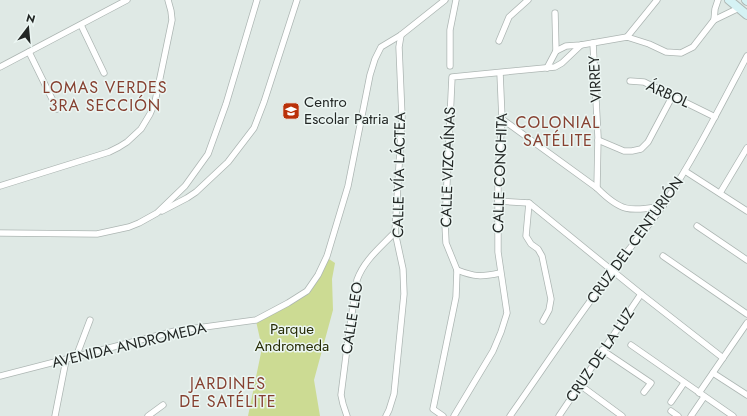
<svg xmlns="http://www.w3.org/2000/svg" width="747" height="416" font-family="Jost,sans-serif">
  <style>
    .green { fill: #ccdb93 }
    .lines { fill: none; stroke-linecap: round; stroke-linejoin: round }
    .street-casing { stroke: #adb6b3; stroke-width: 7 }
    .secondary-casing { stroke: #adb6b3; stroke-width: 10 }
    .street { stroke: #fff; stroke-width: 5.5 }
    .secondary { stroke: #d5f2f4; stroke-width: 8 }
    .labels { text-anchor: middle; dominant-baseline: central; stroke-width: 3; stroke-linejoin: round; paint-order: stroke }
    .street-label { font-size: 15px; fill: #232725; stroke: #ecf6f3 }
    .poi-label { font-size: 15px; fill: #232725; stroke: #ecf6f3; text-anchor: start }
    .park-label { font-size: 15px; fill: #272d05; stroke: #ecf6f3 }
    .neighbourhood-label { font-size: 16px; letter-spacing: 1px; fill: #864030; stroke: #ecf6f3 }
  </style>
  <rect width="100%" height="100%" fill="#dfe9e5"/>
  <!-- green -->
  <polygon class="green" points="329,259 335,263 332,279 333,310 314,380 320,416 248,416 262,348 256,321 307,294 318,279"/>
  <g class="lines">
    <defs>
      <g id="street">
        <polyline points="555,13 556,51"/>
        <polyline points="714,20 715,9 718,0"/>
        <polyline points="81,25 104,73"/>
        <polyline points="627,37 657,0"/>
        <polyline points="499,41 509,17 528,0"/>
        <polyline points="593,43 598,137 597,188"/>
        <polyline points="29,52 57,109"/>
        <polyline points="450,66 450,30 456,0"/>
        <polyline points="0,67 127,0"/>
        <polyline points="547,68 556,51 566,46 581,45 627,37 649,44 666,52 681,53 693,47 714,20 739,8"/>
        <polyline points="630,81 644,82 715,117"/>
        <path d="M502,119L597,188C622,213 629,211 663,206"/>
        <polyline points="598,140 624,151 632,151 641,149 648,142 673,95"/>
        <polyline points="685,171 747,211"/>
        <polyline points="0,186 109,152 119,147 127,142 141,129 150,114 155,102 172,20 171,11 168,0"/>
        <polyline points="720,193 747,148"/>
        <polyline points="498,201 529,203 641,294 723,358"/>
        <polyline points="529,203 526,236 531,244 538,249 542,256 551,299 549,310 543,321"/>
        <polyline points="162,211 187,198 196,192 228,162 254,128 264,102 297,0"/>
        <polyline points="697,226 747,260"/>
        <polyline points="0,233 97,234 129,227 139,223 157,213 185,186 208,154 226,104 257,0"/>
        <polyline points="663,256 747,314"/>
        <path d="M457,270C475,277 481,277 500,273"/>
        <polyline points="631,345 733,416"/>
        <polyline points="602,350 651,383 644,392"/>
        <polyline points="76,357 90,320"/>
        <polyline points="713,373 747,395"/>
        <polyline points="0,376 175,331 256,320 288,303 307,291 318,275 327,256 348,186 370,75 375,59 381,47 401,35 445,0"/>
        <polyline points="580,385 622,416"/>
        <polyline points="699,393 747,323"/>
        <polyline points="671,402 684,383"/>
        <polyline points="671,411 678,416"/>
        <polyline points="55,416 66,360"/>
        <polyline points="148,416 163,405"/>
        <path d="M347,416L343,404L341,395L348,340L357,280C364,260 381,247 395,232"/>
        <polyline points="386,416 389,410 394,394 404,294 403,269 395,232 402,117 399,47 401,35"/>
        <polyline points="443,416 433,409 456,297 457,270 446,243 445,224 452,77 555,67 562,63 581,45"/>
        <polyline points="454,416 493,351 501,332 507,313 498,252 498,176 502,119 500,73"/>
        <path d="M510,416C544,368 576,318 612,272C628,249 646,230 662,207C694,159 720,107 747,56"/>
        <polyline points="559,416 641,294"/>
        <polyline points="691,416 704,397"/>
      </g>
      <g id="secondary">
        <polyline points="729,0 747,15"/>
        <polyline points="746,0 747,1"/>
      </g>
    </defs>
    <!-- street casing -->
    <use href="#street" class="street-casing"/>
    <!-- secondary casing -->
    <use href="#secondary" class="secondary-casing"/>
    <!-- street -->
    <use href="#street" class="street"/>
    <!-- secondary -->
    <use href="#secondary" class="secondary"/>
  </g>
  <!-- icons -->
  <defs>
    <symbol id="school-square" viewBox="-11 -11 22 22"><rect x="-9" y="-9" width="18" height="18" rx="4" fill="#ba3008" stroke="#ecf6f3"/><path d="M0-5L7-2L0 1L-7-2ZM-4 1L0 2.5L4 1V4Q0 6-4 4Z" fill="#fff"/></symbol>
  </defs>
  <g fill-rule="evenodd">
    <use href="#school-square" x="281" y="101" width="20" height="20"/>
  </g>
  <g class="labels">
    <!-- street labels -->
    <g class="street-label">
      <text transform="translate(595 79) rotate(-93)">VIRREY</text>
      <text transform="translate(668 94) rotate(24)">ÁRBOL</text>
      <text transform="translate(448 167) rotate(-88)">CALLE VIZCAÍNAS</text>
      <text transform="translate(500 173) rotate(-88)">CALLE CONCHITA</text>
      <text transform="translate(399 175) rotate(-89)">CALLE VÍA LÁCTEA</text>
      <text transform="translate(635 240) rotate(-54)">CRUZ DEL CENTURIÓN</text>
      <text transform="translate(352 318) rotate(-81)">CALLE LEO</text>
      <text transform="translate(129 345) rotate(-13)">AVENIDA ANDROMEDA</text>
      <text transform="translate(600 355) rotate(-56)">CRUZ DE LA LUZ</text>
    </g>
    <!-- poi labels -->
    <g class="poi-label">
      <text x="304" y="102">Centro<tspan x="304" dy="17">Escolar Patria</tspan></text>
    </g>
    <!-- park labels -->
    <g class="park-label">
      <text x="292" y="329">Parque<tspan x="292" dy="17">Andromeda</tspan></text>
    </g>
    <!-- neighbourhood labels -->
    <g class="neighbourhood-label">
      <text x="105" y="87">LOMAS VERDES<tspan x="105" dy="18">3RA SECCIÓN</tspan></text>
      <text x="558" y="122">COLONIAL<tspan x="558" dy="18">SATÉLITE</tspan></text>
      <text x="228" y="383">JARDINES<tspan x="228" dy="18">DE SATÉLITE</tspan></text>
    </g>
  </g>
  <!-- north arrow -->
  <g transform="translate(28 28) rotate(16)" stroke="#ecf6f3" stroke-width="3" paint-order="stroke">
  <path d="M0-3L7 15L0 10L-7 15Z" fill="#232725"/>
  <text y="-6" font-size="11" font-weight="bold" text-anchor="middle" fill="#232725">N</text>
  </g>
</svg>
